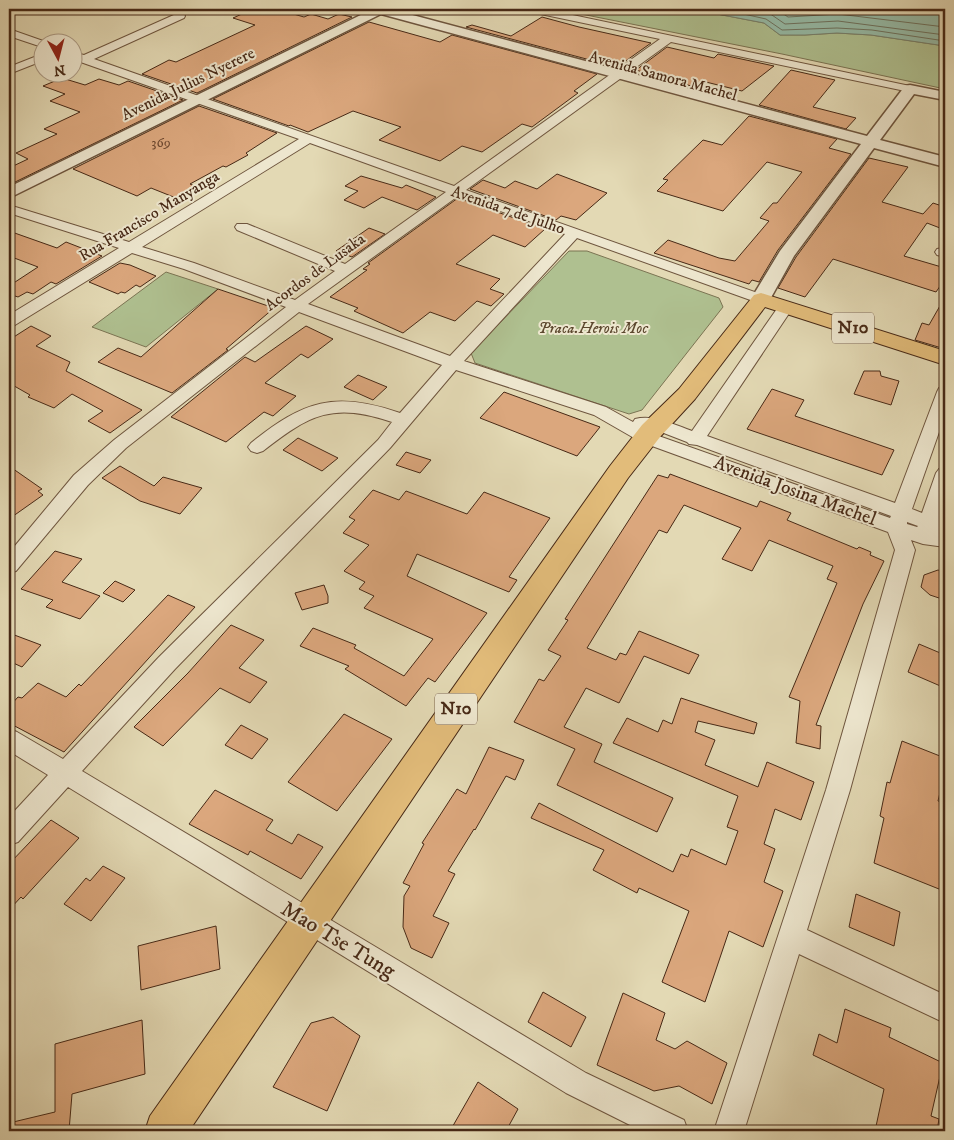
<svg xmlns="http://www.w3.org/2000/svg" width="954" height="1140" font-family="'IM FELL DW Pica',serif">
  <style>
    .green { fill: #afc090; stroke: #7b7453 }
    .water { fill: #96bba7; stroke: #76816d }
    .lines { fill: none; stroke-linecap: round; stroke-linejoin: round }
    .shore { stroke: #6e725e; stroke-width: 1 }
    .building { fill: #dba77d; stroke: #472916 }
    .minor-casing { stroke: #6e553e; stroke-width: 2 }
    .tertiary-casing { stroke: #6e553e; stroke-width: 3 }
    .primary-casing { stroke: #472916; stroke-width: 2 }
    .minor { fill: #ede6ce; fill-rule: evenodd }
    .tertiary { fill: #ede6ce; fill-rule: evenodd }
    .primary { fill: #e2bc7a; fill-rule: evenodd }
    .labels { text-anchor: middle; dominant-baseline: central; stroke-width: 4; stroke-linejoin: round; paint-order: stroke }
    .far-number-label { font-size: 14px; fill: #6c4830 }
    .far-street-label { font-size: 16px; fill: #472916; stroke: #ede6ce }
    .far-park-label { font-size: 16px; font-style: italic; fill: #5c472e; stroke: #ede6ce }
    .shield { fill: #ede6ce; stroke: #79624d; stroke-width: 1 }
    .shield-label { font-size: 18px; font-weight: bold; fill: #472916 }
    .street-label { font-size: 19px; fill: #472916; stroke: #ede6ce }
    .near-street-label { font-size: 22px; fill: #472916; stroke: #ede6ce }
  </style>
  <rect width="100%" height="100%" fill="#e3d9b4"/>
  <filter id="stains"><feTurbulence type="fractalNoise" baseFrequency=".004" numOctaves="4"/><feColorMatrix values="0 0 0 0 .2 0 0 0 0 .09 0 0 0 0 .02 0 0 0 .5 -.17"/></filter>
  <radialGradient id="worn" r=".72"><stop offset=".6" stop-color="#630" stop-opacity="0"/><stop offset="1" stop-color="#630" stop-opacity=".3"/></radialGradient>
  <!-- green -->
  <g class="green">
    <polygon points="556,9 691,9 764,23 780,35 805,35 837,33 871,35 945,46 945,89 782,54"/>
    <polygon points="569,251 587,251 719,298 723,307 642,410 629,414 475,363 471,353"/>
    <polygon points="166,272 218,289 146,347 92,327"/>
  </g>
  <!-- water -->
  <polygon class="water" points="691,9 945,9 945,46 871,35 837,33 805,35 780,35 764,23"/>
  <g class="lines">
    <!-- shore -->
    <g class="shore">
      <polyline points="721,9 766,19 782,30 837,28 872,30 945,41"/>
      <polyline points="752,9 769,13 785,24 838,21 945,35"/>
      <polyline points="776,9 788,17 838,14 945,27"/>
    </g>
  </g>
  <!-- building -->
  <g class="building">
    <polygon points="253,9 276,9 304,17 311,14 328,19 339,14 352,17 197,93 142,74 169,60 176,62 255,25 233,18"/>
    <polygon points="542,17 579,27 651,43 620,65 612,63 609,65 466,27 472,25 511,36"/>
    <polygon points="369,22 440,42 452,35 597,74 574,91 578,93 532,127 522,124 482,152 462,146 440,161 379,140 401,127 353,111 308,132 290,125 289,126 213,99"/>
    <polygon points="667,47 714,58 718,54 774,66 742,91 706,82 698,88 636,70"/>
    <polygon points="791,70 835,80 813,107 856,118 846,129 759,105"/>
    <polygon points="62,78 85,85 99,79 119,85 128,81 183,100 9,185 9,168 28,159 16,153 57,134 44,129 80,112 50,101 65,94 43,86"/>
    <polygon points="199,106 277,133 246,153 248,155 226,167 223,166 190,184 197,187 176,198 151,188 137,196 73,169"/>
    <polygon points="749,116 837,139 829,148 851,154 778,250 759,282 752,280 749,284 654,253 668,240 719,258 735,261 769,221 760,218 773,203 777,203 802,172 767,162 723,211 657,191 668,180 663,179 703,140 722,145"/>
    <polygon points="869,158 908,167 882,202 923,214 933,203 945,207 945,221 940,228 927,223 904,256 945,268 945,279 936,292 833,259 805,297 778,288 796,257"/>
    <polygon points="557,174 607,193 576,220 561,216 556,220 470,189 483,180 505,188 515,181 537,189"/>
    <polygon points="361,176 402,188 406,185 436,197 417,210 382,197 364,208 344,200 358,191 345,186"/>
    <polygon points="458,198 545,229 525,247 493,235 456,264 500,279 490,289 504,294 491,306 477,301 455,321 430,312 403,333 354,311 358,308 330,297 367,270 363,269 370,264 368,263"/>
    <polygon points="369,228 385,234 352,257 336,251"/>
    <polygon points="9,231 57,248 66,242 102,256 56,284 51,282 33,294 27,292 18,297 9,294 9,286 38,267 9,256"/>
    <polygon points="120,263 130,265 156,276 140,287 136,285 125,293 121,292 118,294 89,282"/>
    <polygon points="218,289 274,308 226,349 228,350 172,393 98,362 118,348 141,357"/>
    <polygon points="945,297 945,349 915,340 922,323 929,325"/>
    <polygon points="31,326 51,336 36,346 70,362 66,371 142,410 110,433 88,421 103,411 72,394 54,408 28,397 30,395 9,383 9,340"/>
    <polygon points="306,326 333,339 308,358 301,354 265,383 296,396 273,416 264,412 226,442 171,417 245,357 255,362"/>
    <polygon points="864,371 880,371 881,376 899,381 891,405 854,394"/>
    <polygon points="358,375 387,387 373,400 344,387"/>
    <polygon points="772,389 804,400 795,416 894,450 882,475 747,429"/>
    <polygon points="504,392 600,427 577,456 480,418"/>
    <polygon points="298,438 338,458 322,471 283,450"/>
    <polygon points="406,452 431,460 420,473 396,465"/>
    <polygon points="9,466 42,489 38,491 43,495 9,519"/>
    <polygon points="120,466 154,486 163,477 202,488 180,514 140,501 102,478"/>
    <polygon points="670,474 757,507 760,501 791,513 787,520 857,549 859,547 871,552 870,555 884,561 863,604 816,725 821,726 820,749 796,743 800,701 789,697 837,583 827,579 833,566 769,540 752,571 722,559 741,528 684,505 667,533 659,530 587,648 616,660 620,653 626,655 639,631 699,655 689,674 644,656 619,703 586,688 564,727 602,744 594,762 673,798 657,832 557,785 575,749 514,722 539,679 544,681 561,656 548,650 568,620 565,619 658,475 668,478"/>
    <polygon points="373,490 399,500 406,491 467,514 484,492 550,518 509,577 517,580 509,592 417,554 407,576 487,613 435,682 428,678 406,706 345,669 349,666 300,646 313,628 356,645 354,648 404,676 433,639 364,608 374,596 359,589 365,582 344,571 369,545 343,533 355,520 349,517"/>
    <polygon points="55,551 82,559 62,582 100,596 80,619 46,607 53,600 21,589"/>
    <polygon points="938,570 945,572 945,600 930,595 921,587 924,575"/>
    <polygon points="115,581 135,590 123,602 103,593"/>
    <polygon points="324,585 328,596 328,603 302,610 295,593"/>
    <polygon points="168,595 195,607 64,752 9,723 9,707 18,697 22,698 38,683 66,697 79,684 81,686"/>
    <polygon points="231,625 264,640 239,668 267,682 250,703 220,688 163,746 134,727 188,673"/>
    <polygon points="9,633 41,645 22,667 9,661"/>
    <polygon points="919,644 945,655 945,688 908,672"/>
    <polygon points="681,698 757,723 754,734 698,721 695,732 715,740 705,765 758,787 767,762 814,782 801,820 775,809 764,844 775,849 764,882 783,891 763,947 729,931 705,1002 662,982 689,911 639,888 637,893 593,870 604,850 531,818 539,803 673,872 681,854 688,857 691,849 726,865 738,831 727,827 738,796 613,743 627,718 658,732 663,720 672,724"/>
    <polygon points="344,714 392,739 337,811 288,782"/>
    <polygon points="241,725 268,739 252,759 225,745"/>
    <polygon points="902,741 945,758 945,771 938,801 945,803 944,891 874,863 884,818 880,816 887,782 890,783"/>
    <polygon points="489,747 524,760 515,780 506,776 475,830 474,829 448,871 455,874 433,916 449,923 432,958 411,948 403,927 404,896 410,886 403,883 424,844 422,843 457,789 466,794"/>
    <polygon points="215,790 273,820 266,830 292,844 298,834 323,847 301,879 250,851 248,855 189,824"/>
    <polygon points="51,820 79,838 23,899 21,897 9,910 9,864"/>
    <polygon points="103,866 125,878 91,921 64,904 86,878 90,881"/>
    <polygon points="856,894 900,912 894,946 849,927"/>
    <polygon points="216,926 220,969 141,990 138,946"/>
    <polygon points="543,992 586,1017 571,1047 528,1022"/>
    <polygon points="623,993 665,1013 656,1040 675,1049 687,1041 727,1063 712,1104 679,1086 654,1091 597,1065"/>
    <polygon points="845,1009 891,1028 889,1037 943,1063 931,1116 939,1119 937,1131 875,1131 884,1089 813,1055 819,1034 837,1043"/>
    <polygon points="333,1017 360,1036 327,1111 273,1087 311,1023"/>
    <polygon points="142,1020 145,1074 72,1094 69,1131 9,1131 9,1123 55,1112 55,1044"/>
    <polygon points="478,1082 518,1109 506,1131 450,1131"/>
  </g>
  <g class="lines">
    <defs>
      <g id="minor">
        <path d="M526,9H544L910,86L916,89L910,92L671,42L466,190L766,296L769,299L766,302H756L577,238L464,361L606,407L633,422L635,419C654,414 675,425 692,431L781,303H791L794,306L707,436L895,503L937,392L939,388L945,387V415L912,509L922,513L936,473L939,469L945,467V500L939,520L945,524V547L923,544L911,540L915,550L850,790L807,930L945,995V1023L799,954L744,1131H714L826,790L895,550L888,532L641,442L594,415L456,370L390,448L175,669L82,771L586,1073L684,1120L688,1131H642L566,1093L68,787L18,842L9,845V817L48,775L9,751V729L17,732L63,759L159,657L378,440L392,422C333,402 310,414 263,451L257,453L251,451L248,447L251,443C303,401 335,390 400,413L442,365L299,312L126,448L88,485L16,571L9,573V553L74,475L114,440L286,307L184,269L132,253L15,325L9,327V315L119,248L9,213V205L129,242L299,139L72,59V52L84,55L176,14H184L185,16L184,18L94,59L454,186L660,39L531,12ZM310,143L446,192L345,264L247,224H237L235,227L237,230L335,271L295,300L194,263L142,247ZM458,196L565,234L450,356L308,304ZM645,429L656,430L687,442L689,444L697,445L891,516L890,518L653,434ZM907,522L918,526L917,527L907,524Z"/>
        <polygon points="9,29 46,42 42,42 42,47 9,36"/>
        <polygon points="42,54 42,61 9,74 9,67"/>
        <polygon points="942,248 945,248 945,257 937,255 935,252 937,249"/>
      </g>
      <polygon id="tertiary" points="373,9 390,9 867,136 905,86 910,85 945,92 945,100 914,94 880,140 945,157 945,167 874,148 794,256 768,303 761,305 754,303 751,299 780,251 861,144 381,14 9,198 9,187"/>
      <polygon id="primary" points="761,293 945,351 945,365 765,307 695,399 660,437 628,478 189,1131 145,1131 150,1116 610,466 642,425 679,389 754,295"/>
    </defs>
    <!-- minor casing -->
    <use href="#minor" class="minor-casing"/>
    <!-- tertiary casing -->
    <use href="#tertiary" class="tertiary-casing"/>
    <!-- primary casing -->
    <use href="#primary" class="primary-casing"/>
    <!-- minor -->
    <use href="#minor" class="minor"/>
    <!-- tertiary -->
    <use href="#tertiary" class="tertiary"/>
    <!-- primary -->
    <use href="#primary" class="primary"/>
  </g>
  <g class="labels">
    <!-- far-number labels -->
    <g class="far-number-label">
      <text x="161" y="143">369</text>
    </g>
    <!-- far-street labels -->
    <g class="far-street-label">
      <text transform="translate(663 76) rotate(15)">Avenida Samora Machel</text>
      <text transform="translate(188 84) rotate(-26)">Avenida Julius Nyerere</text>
      <text transform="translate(508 210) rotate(19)">Avenida 7 de Julho</text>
      <text transform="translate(149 216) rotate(-31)">Rua Francisco Manyanga</text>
      <text transform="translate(315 272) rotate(-36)">Acordos de Lusaka</text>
    </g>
    <!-- far-park labels -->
    <g class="far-park-label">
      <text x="593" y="328">Praca.Herois Moc</text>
    </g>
    <!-- shield labels -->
    <g class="shield">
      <rect x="832" y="312.5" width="42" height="31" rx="4"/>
      <rect x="435" y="693.5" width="42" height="31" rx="4"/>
    </g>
    <g class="shield-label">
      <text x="853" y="328">N10</text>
      <text x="456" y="709">N10</text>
    </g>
    <!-- street labels -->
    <g class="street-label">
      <text transform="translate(795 491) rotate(20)">Avenida Josina Machel</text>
    </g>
    <!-- near-street labels -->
    <g class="near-street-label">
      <text transform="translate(338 940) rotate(31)">Mao Tse Tung</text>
    </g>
  </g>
  <!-- margin -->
  <rect width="954" height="1140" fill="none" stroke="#e3d9b4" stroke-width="30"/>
  <rect x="10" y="10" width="934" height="1120" fill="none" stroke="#472916" stroke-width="2.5"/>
  <rect x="15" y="15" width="924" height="1110" fill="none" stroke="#472916"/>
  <!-- north arrow -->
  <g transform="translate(58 58) rotate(173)"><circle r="24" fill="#ede6ce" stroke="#ab9a84"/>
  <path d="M0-4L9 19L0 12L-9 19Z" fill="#8f2418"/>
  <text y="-8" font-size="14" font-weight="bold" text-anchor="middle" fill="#472916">N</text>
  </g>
  <rect width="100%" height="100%" filter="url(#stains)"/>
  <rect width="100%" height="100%" fill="url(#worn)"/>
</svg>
